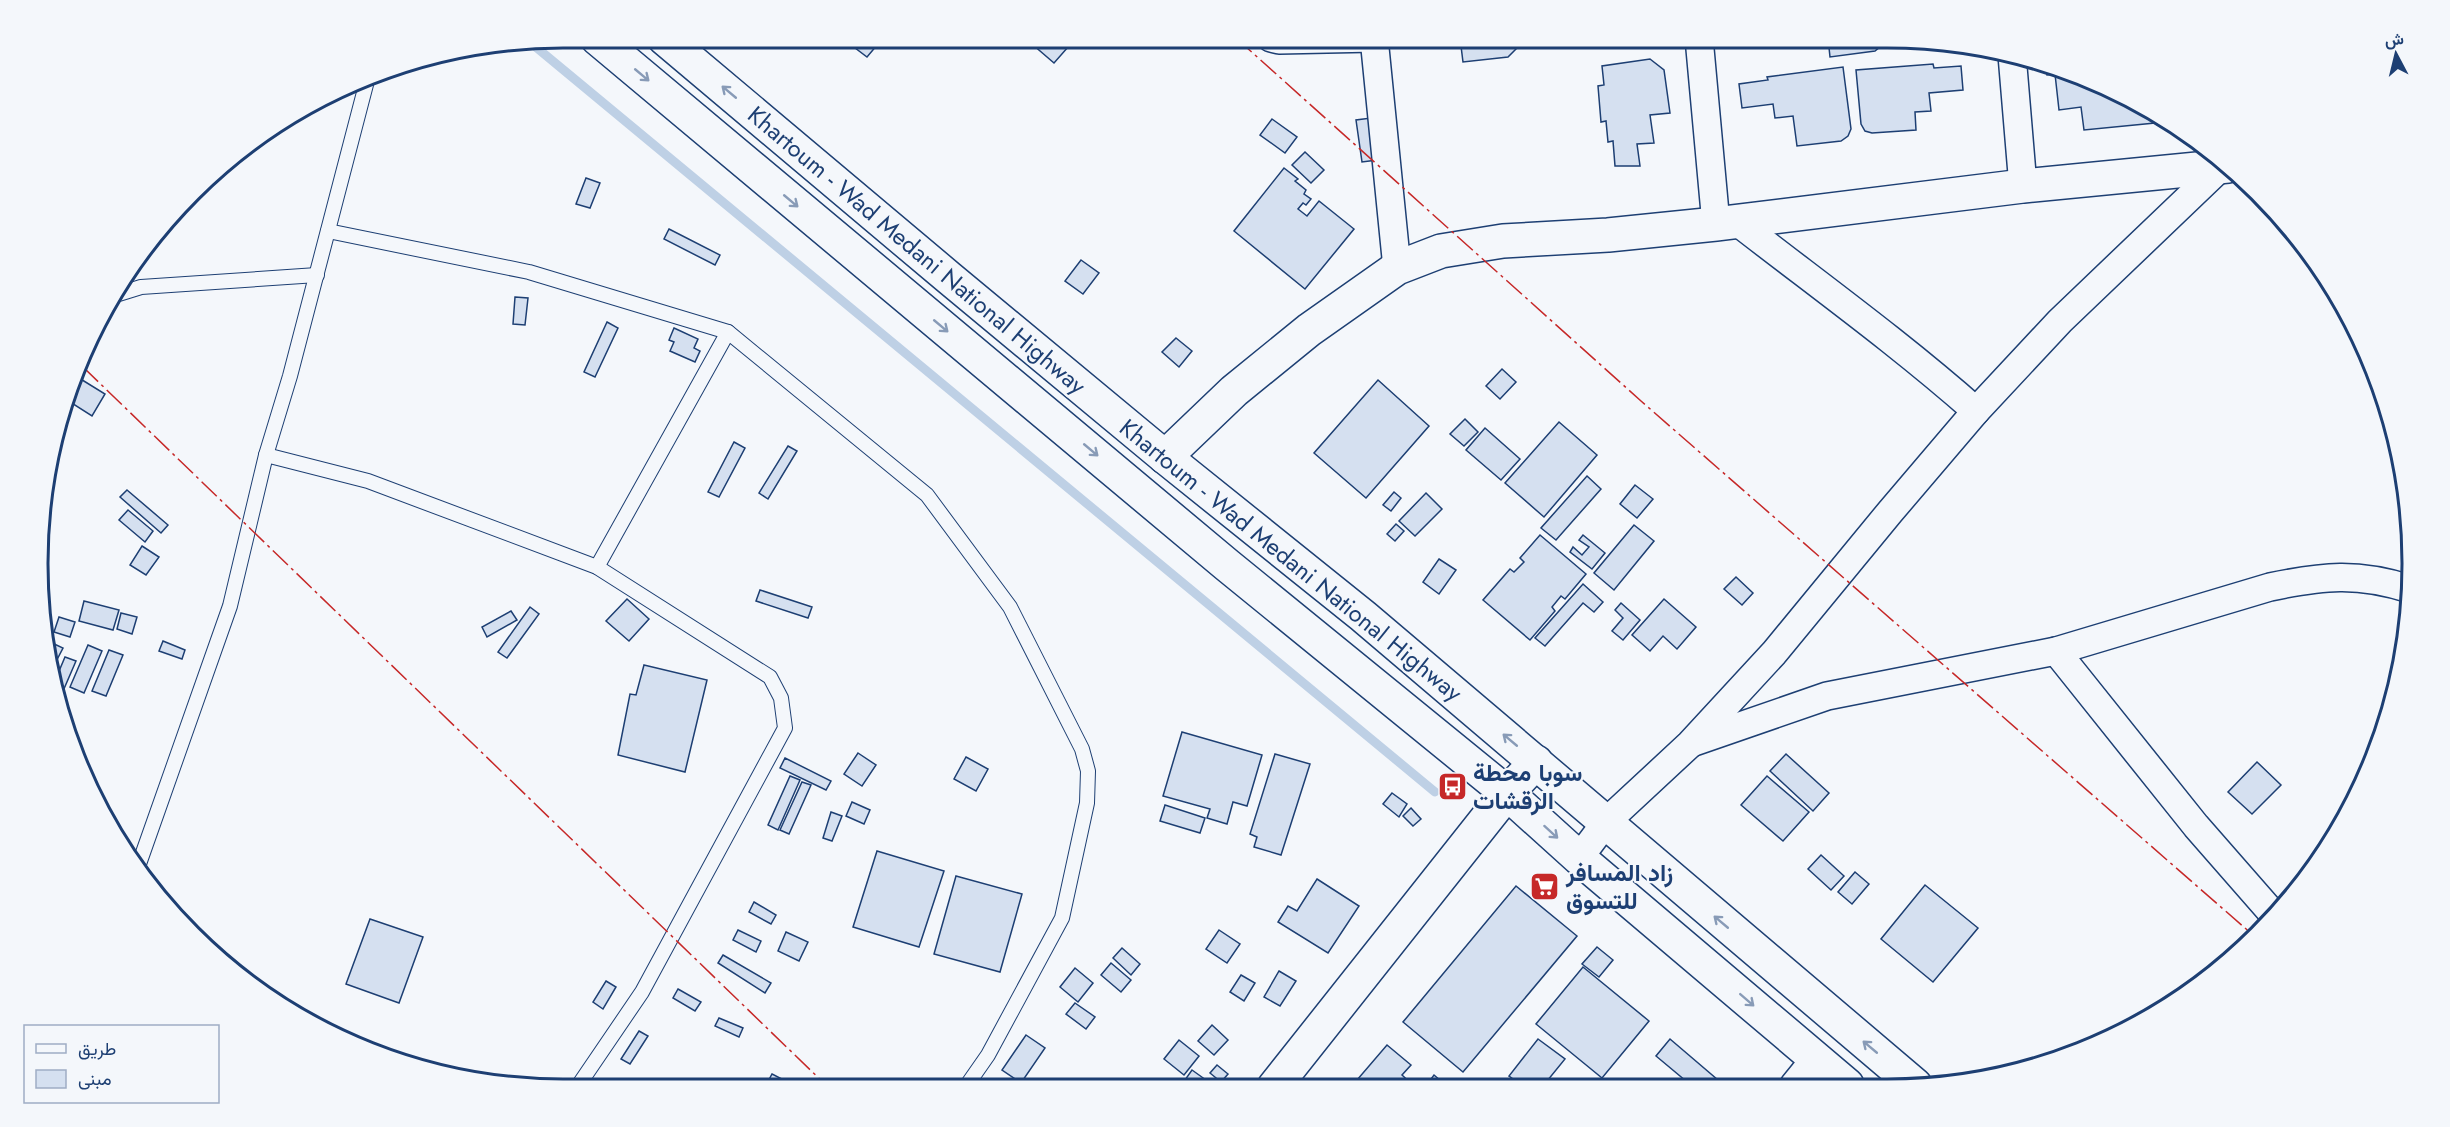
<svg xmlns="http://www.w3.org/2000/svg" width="2450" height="1127" font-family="Jost,Vazirmatn,sans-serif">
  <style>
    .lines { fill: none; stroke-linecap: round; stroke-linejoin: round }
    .stream { stroke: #bed0e5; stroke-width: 9 }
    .building { fill: #d5e0f0; stroke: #1d3f73; stroke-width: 1.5 }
    .lane-casing { stroke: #1d3f73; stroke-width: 16 }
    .street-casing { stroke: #1d3f73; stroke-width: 30 }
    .secondary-casing { stroke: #1d3f73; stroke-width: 36 }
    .highway-casing { stroke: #1d3f73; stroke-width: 36 }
    .lane { stroke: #f4f7fb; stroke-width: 14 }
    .street { stroke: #f4f7fb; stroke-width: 27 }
    .secondary { stroke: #f4f7fb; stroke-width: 33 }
    .highway { stroke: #f4f7fb; stroke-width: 33 }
    .power { stroke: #c62828; stroke-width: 1.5; stroke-dasharray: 21 4.5 3 4.5; stroke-linecap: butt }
    .oneway { stroke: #889bb7 }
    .labels { text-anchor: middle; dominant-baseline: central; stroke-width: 4.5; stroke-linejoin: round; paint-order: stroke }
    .street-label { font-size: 24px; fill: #1d3f73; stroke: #f4f7fb }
    .poi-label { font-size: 24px; font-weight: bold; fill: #1d3f73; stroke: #f4f7fb; text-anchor: start }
    .rim { fill: none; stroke: #1d3f73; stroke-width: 3 }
  </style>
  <rect width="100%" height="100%" fill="#f4f7fb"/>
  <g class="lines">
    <!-- stream -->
    <polyline class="stream" points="531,43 1435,792"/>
  </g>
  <!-- building -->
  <g class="building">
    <polygon points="842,38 883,38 867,57"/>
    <polygon points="1025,38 1076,38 1054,63"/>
    <polygon points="1460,38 1516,38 1517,48 1508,57 1463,62"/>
    <polygon points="1531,38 1605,38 1601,38 1601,41 1532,48"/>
    <polygon points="1828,38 1884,38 1884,39 1881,46 1875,51 1830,57"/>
    <polygon points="1650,59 1664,70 1670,113 1650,115 1654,143 1637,144 1640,166 1615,166 1613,141 1608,142 1606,121 1601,122 1598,86 1604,85 1602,66"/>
    <polygon points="1933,64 1934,68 1961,66 1963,90 1929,93 1931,111 1915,112 1916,130 1872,133 1865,131 1861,124 1856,70"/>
    <polygon points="2046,65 2087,77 2165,119 2165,122 2084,130 2081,107 2059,110 2055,74 2047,75"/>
    <polygon points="1843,67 1851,129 1848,136 1841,141 1797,146 1793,116 1775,118 1773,104 1742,108 1739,84 1768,80 1767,77"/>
    <polygon points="1371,118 1377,160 1362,162 1356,120"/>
    <polygon points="1272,119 1297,137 1285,153 1260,135"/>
    <polygon points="1305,152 1324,170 1311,183 1292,165"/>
    <polygon points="1284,168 1298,179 1295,181 1306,190 1304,194 1311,199 1306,205 1303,203 1298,209 1307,216 1319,201 1354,229 1305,289 1234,231"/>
    <polygon points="586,178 600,183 590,208 576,204"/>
    <polygon points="669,229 720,255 715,265 664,239"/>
    <polygon points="1081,260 1099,273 1083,294 1065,281"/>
    <polygon points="515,297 528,298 525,325 513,324"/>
    <polygon points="607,322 618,328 595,377 584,372"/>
    <polygon points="674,328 698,339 694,348 700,351 695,362 670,351 674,342 669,340"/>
    <polygon points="1176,338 1192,351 1179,367 1162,352"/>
    <polygon points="1502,369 1516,382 1500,399 1486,386"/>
    <polygon points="79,378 105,394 92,416 70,402"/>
    <polygon points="1378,380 1429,426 1366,498 1314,453"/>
    <polygon points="1465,419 1478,432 1464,446 1450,434"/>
    <polygon points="1559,422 1597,455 1544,517 1505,483"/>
    <polygon points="1485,428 1520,459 1501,480 1466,450"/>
    <polygon points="734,442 745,448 719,497 708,492"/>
    <polygon points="788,446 797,451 768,499 759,493"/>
    <polygon points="1587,476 1601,489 1556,540 1541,528"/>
    <polygon points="1635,485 1653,499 1637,518 1620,504"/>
    <polygon points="127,490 168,525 161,533 120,497"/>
    <polygon points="1394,492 1401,498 1391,511 1383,505"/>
    <polygon points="1426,493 1442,509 1415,536 1399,521"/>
    <polygon points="128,510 153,531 145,542 119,520"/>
    <polygon points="1396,524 1404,531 1395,541 1387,534"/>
    <polygon points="1634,525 1654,541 1614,590 1594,573"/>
    <polygon points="1540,535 1586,574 1565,599 1561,596 1552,607 1555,611 1530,640 1483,600 1510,569 1514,572 1524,562 1520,558"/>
    <polygon points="1583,535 1605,553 1592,569 1570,552 1573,547 1582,555 1589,547 1579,540"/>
    <polygon points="142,546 159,557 146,575 130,565"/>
    <polygon points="1439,559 1456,570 1439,594 1423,582"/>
    <polygon points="1736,577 1753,593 1742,605 1724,589"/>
    <polygon points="1583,584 1603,602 1594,612 1583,603 1545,646 1535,638"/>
    <polygon points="760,590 812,607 808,618 756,601"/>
    <polygon points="627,599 649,619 629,641 606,621"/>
    <polygon points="1664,599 1696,627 1677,649 1663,636 1650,651 1632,635"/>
    <polygon points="84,601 119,610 113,630 79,621"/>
    <polygon points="1621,603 1640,620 1623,640 1612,631 1623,618 1615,610"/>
    <polygon points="530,607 539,614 507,658 498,652"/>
    <polygon points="511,611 517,620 487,637 482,627"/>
    <polygon points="121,613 137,617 132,634 117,629"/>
    <polygon points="59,617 75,622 70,637 54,632"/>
    <polygon points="163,641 185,650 182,659 159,651"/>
    <polygon points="50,642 63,648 50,673 46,650"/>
    <polygon points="88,645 102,651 84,693 70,687"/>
    <polygon points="109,650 123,655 106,696 92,691"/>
    <polygon points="65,657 76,661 60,698 54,683"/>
    <polygon points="644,665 707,680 685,772 618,755 630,694 636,695"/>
    <polygon points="1182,732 1262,755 1247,806 1233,802 1227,824 1207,818 1210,809 1163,796"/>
    <polygon points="858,753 876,765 862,786 844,774"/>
    <polygon points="1275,754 1310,764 1281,855 1254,847 1257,837 1250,834"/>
    <polygon points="1786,754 1829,793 1813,811 1770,771"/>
    <polygon points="966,757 988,769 976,791 954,779"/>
    <polygon points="785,758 831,781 826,790 780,768"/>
    <polygon points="2257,762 2281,785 2252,814 2228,792"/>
    <polygon points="790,776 800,780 778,830 768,825"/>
    <polygon points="1767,776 1809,812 1783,841 1741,805"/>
    <polygon points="802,782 811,785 789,834 780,830"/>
    <polygon points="1392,793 1407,804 1399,817 1383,804"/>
    <polygon points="852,802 870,810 864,824 846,816"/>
    <polygon points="1165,805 1205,818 1200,833 1160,821"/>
    <polygon points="1411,808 1421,819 1413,826 1403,816"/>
    <polygon points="831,812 842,816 832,841 823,838"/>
    <polygon points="877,851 944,871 919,947 853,927"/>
    <polygon points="1821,855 1844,876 1831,890 1808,869"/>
    <polygon points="1855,872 1869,884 1852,904 1838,892"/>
    <polygon points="956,876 1022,894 1000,972 934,954"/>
    <polygon points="1317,879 1359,906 1328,953 1278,922 1288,906 1297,911"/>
    <polygon points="1925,885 1978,928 1933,982 1881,939"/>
    <polygon points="1516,886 1577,936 1463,1072 1403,1022"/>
    <polygon points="754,902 776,915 771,924 749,912"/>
    <polygon points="370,919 423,937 399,1003 346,984"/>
    <polygon points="738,930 761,941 756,952 733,940"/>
    <polygon points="1219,930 1240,944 1227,963 1206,949"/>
    <polygon points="786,932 808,942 799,961 778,951"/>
    <polygon points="1597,947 1613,960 1599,977 1582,964"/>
    <polygon points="1122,948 1140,964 1131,975 1113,958"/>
    <polygon points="723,955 771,983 765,993 718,963"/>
    <polygon points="1111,963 1131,980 1121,992 1101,975"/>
    <polygon points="1583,967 1649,1021 1602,1078 1536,1024"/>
    <polygon points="1075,968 1093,983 1078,1002 1060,987"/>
    <polygon points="1279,971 1296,981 1280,1006 1264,997"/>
    <polygon points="1241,975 1255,983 1244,1001 1230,992"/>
    <polygon points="606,981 616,987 603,1009 593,1002"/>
    <polygon points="678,989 701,1002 695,1011 673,998"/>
    <polygon points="1075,1003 1095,1017 1086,1029 1066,1014"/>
    <polygon points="719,1018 743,1028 739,1037 715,1026"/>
    <polygon points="1212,1025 1228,1040 1214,1055 1198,1041"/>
    <polygon points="639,1031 648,1036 630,1064 621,1059"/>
    <polygon points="1026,1035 1045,1048 1021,1083 1002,1070"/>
    <polygon points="1538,1039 1565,1059 1543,1086 1523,1086 1509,1076"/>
    <polygon points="1670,1039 1725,1086 1692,1086 1656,1056"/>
    <polygon points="1179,1040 1199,1056 1184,1075 1164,1059"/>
    <polygon points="1387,1045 1411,1065 1402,1075 1415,1087 1351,1087"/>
    <polygon points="1217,1065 1228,1074 1221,1082 1210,1073"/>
    <polygon points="1192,1070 1213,1085 1211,1087 1180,1087"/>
    <polygon points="772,1074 782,1079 777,1089 764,1089"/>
    <polygon points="1434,1075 1448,1087 1425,1087"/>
  </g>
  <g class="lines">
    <defs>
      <g id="lane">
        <polyline points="328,231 529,272 728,332 927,495 1010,607 1082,749 1088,771 1087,803 1062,918 988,1055 965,1088"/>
        <polyline points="112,296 141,287 317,275"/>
        <polyline points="266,455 368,481 597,567 770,677 781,698 785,728 642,992 576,1089"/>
        <polyline points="597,567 728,332"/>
        <polyline points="139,864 230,606 266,455 290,376 368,77"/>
      </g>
      <g id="street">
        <polyline points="1271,38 1279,40 1375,38"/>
        <polyline points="1374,38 1397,268"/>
        <polyline points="1699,38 1716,224"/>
        <polyline points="2012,55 2023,186"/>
        <path d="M1736,221C1817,284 1899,343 1976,411"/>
        <polyline points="2056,651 2196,826 2273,914"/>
        <path d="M1694,742L1827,696L2056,651L2270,587C2323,576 2357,572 2410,589"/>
        <polyline points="1579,858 1606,822 1690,744 1774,653 1890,512 1976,411 2060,321 2221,167"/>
        <polyline points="1794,1085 1815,1059"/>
      </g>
      <g id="secondary">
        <polyline points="1165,457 1234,391 1309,330 1397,268 1441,251 1503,241 1608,235 1716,224 2023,186 2228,166"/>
        <polyline points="1274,1087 1507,793 1536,762"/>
      </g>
      <g id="highway">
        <polyline points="597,38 1227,565 1507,793 1579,858 1847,1085"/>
        <polyline points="664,38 948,277 1165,457 1363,616 1915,1085"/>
      </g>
    </defs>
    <!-- lane casing -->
    <use href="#lane" class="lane-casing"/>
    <!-- street casing -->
    <use href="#street" class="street-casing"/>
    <!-- secondary casing -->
    <use href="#secondary" class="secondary-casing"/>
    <!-- highway casing -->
    <use href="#highway" class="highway-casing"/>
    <!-- lane -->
    <use href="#lane" class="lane"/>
    <!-- street -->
    <use href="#street" class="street"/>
    <!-- secondary -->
    <use href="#secondary" class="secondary"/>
    <!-- highway -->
    <use href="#highway" class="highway"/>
    <!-- power -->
    <g class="power">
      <polyline points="1236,38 1641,401 2253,935"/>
      <polyline points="83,367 830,1089"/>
    </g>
  </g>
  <!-- one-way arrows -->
  <defs><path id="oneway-shaft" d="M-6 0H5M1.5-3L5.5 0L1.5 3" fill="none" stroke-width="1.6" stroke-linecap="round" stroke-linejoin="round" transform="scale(1.5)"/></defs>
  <g class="oneway">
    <use href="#oneway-shaft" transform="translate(642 75) rotate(40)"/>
    <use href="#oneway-shaft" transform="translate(729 92) rotate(-140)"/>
    <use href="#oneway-shaft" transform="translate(791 201) rotate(40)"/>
    <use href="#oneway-shaft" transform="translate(941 326) rotate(40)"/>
    <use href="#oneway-shaft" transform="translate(1091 450) rotate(40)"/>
    <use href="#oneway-shaft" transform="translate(1510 740) rotate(-140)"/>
    <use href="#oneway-shaft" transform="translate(1551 832) rotate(42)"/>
    <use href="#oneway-shaft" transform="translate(1721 922) rotate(-140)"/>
    <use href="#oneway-shaft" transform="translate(1747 1000) rotate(41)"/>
    <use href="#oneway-shaft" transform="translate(1870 1047) rotate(-140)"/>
  </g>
  <!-- icons -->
  <defs>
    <symbol id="bus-square" viewBox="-11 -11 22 22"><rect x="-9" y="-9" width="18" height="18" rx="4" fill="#c62828" stroke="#f4f7fb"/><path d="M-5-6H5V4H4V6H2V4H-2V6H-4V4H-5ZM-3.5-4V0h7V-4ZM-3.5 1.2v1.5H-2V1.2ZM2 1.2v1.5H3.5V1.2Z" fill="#fff"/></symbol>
    <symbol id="supermarket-square" viewBox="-11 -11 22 22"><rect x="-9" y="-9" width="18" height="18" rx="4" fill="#c62828" stroke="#f4f7fb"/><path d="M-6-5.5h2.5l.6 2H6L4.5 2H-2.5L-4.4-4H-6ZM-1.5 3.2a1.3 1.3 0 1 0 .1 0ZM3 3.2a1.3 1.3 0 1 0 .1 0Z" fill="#fff"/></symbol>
  </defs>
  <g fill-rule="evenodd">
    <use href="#bus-square" x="1436" y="770" width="33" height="33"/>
    <use href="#supermarket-square" x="1528" y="870" width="33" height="33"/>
  </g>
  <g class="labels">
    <!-- street labels -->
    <g class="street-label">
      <text transform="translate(917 250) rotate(40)">Khartoum - Wad Medani National Highway</text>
      <text transform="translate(1291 560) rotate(39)">Khartoum - Wad Medani National Highway</text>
    </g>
    <!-- poi labels -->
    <g class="poi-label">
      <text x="1473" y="772">سوبا محطة<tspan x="1473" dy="28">الرقشات</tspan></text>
      <text x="1566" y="872">زاد المسافر<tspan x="1566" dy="28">للتسوق</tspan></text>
    </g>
  </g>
  <!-- crop -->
  <path d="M0 0H2450V1127H0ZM563 48H1887A515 515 0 0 1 2402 563V564A515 515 0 0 1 1887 1079H563A515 515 0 0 1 48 564V563A515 515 0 0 1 563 48Z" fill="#f4f7fb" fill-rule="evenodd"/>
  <path class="rim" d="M563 48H1887A515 515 0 0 1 2402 563V564A515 515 0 0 1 1887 1079H563A515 515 0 0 1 48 564V563A515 515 0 0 1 563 48Z"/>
  <!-- legend -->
  <rect x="24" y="1025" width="195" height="78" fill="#f4f7fb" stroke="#9eadc5" stroke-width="1.5"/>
  <rect x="36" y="1044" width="30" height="9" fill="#f4f7fb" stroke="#9eadc5" stroke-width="1.5"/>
  <text x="78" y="1055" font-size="18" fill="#1d3f73">طريق</text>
  <rect x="36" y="1070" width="30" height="18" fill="#d5e0f0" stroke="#9eadc5" stroke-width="1.5"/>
  <text x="78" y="1085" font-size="18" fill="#1d3f73">مبنى</text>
  <!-- north arrow -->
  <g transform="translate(2396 54) rotate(353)" stroke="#f4f7fb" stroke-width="4.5" paint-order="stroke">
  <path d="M0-4.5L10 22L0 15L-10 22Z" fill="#1d3f73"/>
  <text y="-9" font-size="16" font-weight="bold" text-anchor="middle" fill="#1d3f73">ش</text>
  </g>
</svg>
